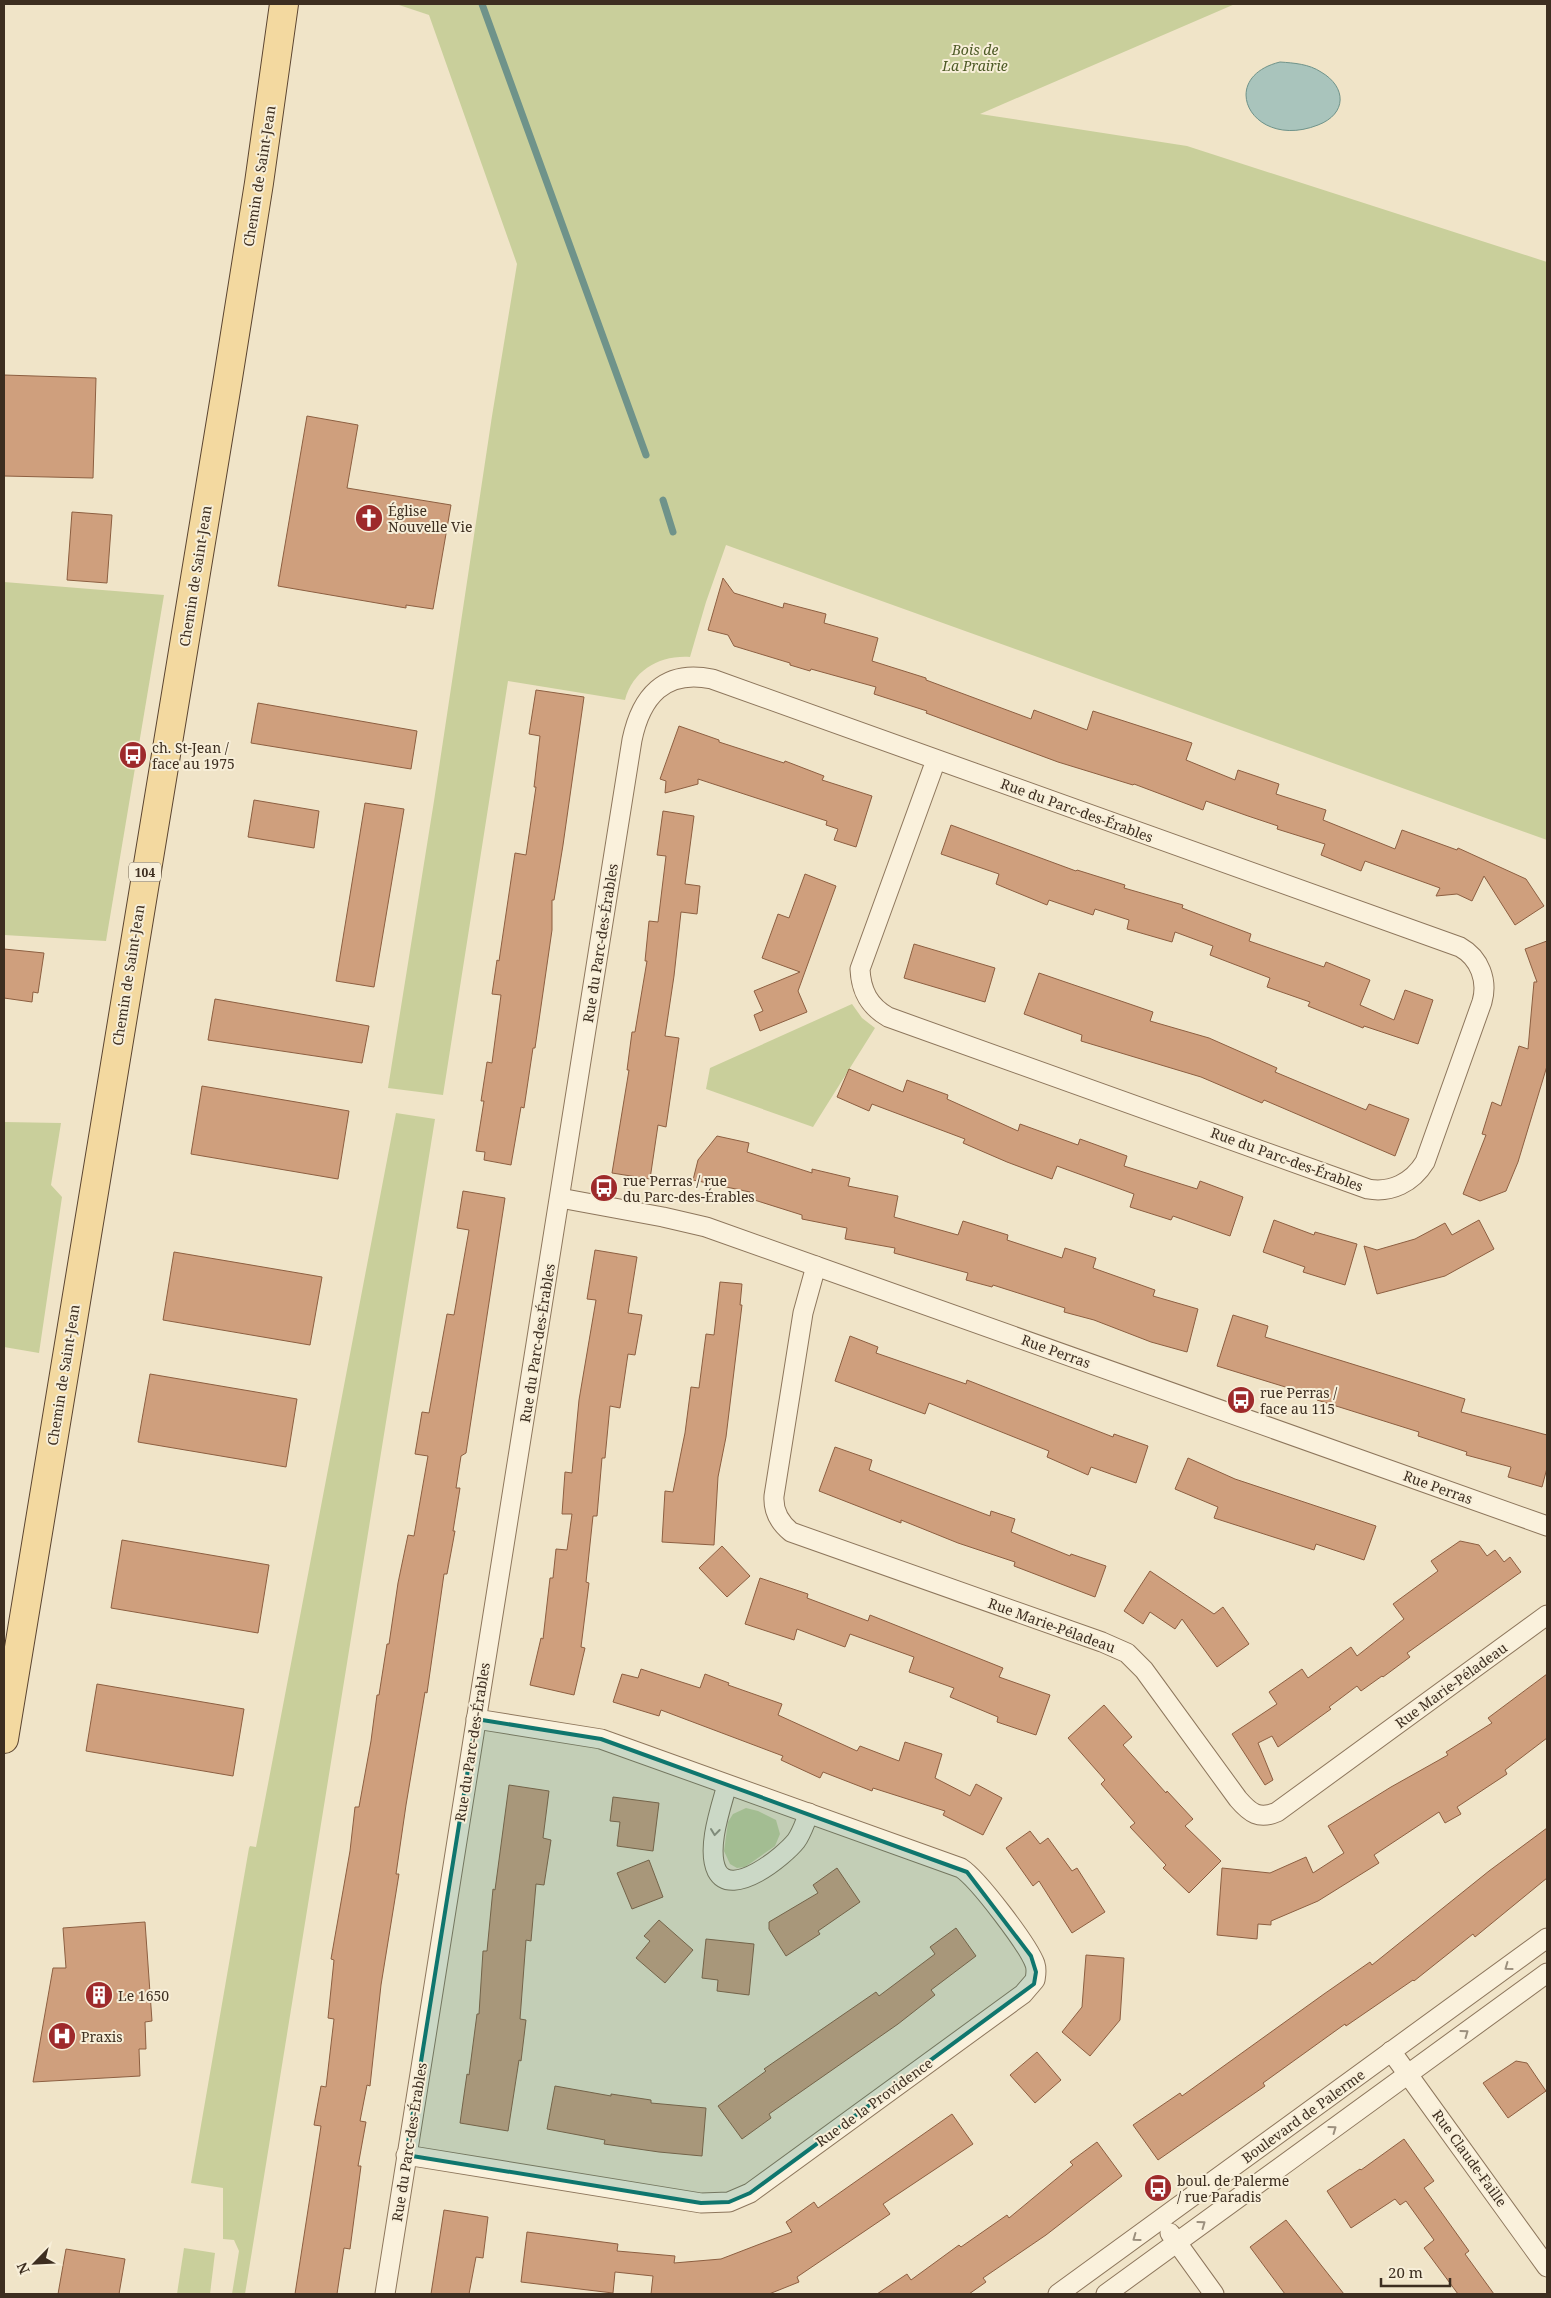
<svg xmlns="http://www.w3.org/2000/svg" width="1551" height="2298" font-family="'Noto Serif',serif">
  <style>
    .green { fill: #c9cf9b }
    .water { fill: #a9c4bc; stroke: #6f938a }
    .lines { fill: none; stroke-linecap: round; stroke-linejoin: round }
    .stream { stroke: #6f938a; stroke-width: 7 }
    .building { fill: #cf9f7d; stroke: #8d5f41 }
    .minor-casing { stroke: #8d765c; stroke-width: 21 }
    .primary-casing { stroke: #5b4430; stroke-width: 30 }
    .minor { stroke: #faf1dc; stroke-width: 19 }
    .primary { stroke: #f3d9a0; stroke-width: 28 }
    .oneway { stroke: #9c907e }
    .marked { fill: #0f766e; fill-opacity: 0.2; stroke: #0f766e; stroke-width: 4; stroke-linejoin: round }
    .labels { text-anchor: middle; dominant-baseline: central; stroke-width: 4; stroke-linejoin: round; paint-order: stroke }
    .shield { fill: #f7eed8; stroke: #756857; stroke-width: 1 }
    .shield-label { font-size: 12px; font-weight: bold; fill: #3d2e20 }
    .park-label { font-size: 14px; font-style: italic; fill: #4d5a26; stroke: #f7eed8 }
    .street-label { font-size: 14px; fill: #3d2e20; stroke: #f7eed8 }
    .poi-label { font-size: 14px; fill: #3d2e20; stroke: #f7eed8; text-anchor: start }
  </style>
  <rect width="100%" height="100%" fill="#f0e4c8"/>
  <!-- green -->
  <g class="green">
    <path d="M396,4H1235L980,114L1187,146L1547,262V840L726,545L706,602L690,657C660,655 633,670 625,700L508,681L443,1095L388,1088L434,801L492,416L517,264L429,15Z"/>
    <polygon points="4,582 164,595 106,941 4,935"/>
    <polygon points="852,1004 862,1018 875,1028 813,1127 706,1089 710,1068"/>
    <polygon points="396,1113 435,1119 245,2294 232,2294 239,2251 234,2240 223,2239 223,2188 191,2183 249,1848 250,1846 256,1847"/>
    <polygon points="4,1122 61,1123 51,1185 62,1197 39,1353 4,1347"/>
    <polygon points="746,1808 758,1811 776,1820 780,1834 775,1846 745,1867 737,1868 730,1864 724,1851 728,1822 733,1814"/>
    <polygon points="184,2248 215,2253 210,2294 177,2294"/>
  </g>
  <!-- water -->
  <path class="water" d="M1280,62C1294,63 1309,64 1321,72C1347,87 1347,114 1318,125C1252,151 1215,78 1280,62Z"/>
  <g class="lines">
    <!-- stream -->
    <g class="stream">
      <polyline points="482,4 646,455"/>
      <polyline points="663,500 673,532"/>
    </g>
  </g>
  <!-- building -->
  <g class="building">
    <polygon points="4,375 96,378 93,478 4,476"/>
    <polygon points="307,416 358,425 347,488 451,505 433,609 406,605 406,608 278,586"/>
    <polygon points="72,512 112,515 107,583 67,580"/>
    <polygon points="723,578 734,593 783,608 784,603 826,614 824,623 878,638 872,661 926,678 926,680 1031,719 1034,710 1087,730 1093,711 1192,743 1186,760 1235,780 1238,770 1279,784 1276,794 1326,810 1323,820 1395,849 1402,830 1457,850 1458,848 1526,879 1544,906 1515,925 1484,876 1472,901 1457,894 1436,896 1440,888 1365,861 1361,871 1321,855 1325,844 1277,829 1278,826 1248,816 1206,801 1203,810 1134,784 1133,785 1058,762 926,713 927,711 874,694 876,687 811,669 810,671 790,665 790,663 734,646 728,635 708,630"/>
    <polygon points="536,690 584,697 563,845 554,900 552,900 552,930 535,1048 533,1048 524,1108 521,1107 511,1165 484,1160 485,1152 476,1151 484,1101 481,1101 487,1062 492,1063 501,995 492,994 497,960 499,961 515,853 526,855 536,787 534,787 540,736 529,734"/>
    <polygon points="258,703 417,731 411,769 251,743"/>
    <polygon points="679,726 719,740 719,742 784,763 785,761 824,776 822,780 872,796 856,847 834,840 838,829 826,825 827,821 698,779 698,784 665,793 666,781 660,779"/>
    <polygon points="254,800 319,811 314,848 248,837"/>
    <polygon points="365,803 404,809 374,987 336,981"/>
    <polygon points="663,811 694,816 685,884 700,886 697,914 681,912 674,976 665,1036 679,1038 666,1127 658,1125 650,1179 612,1173 629,1070 627,1070 632,1032 635,1032 647,961 645,961 649,921 658,922 666,856 657,855"/>
    <polygon points="951,825 1076,871 1077,870 1125,885 1124,888 1183,905 1182,908 1251,934 1249,941 1324,967 1326,962 1370,980 1360,1005 1394,1020 1405,990 1433,1000 1418,1044 1364,1026 1363,1028 1308,1006 1310,1002 1267,987 1270,978 1210,955 1213,946 1175,932 1172,942 1127,929 1129,920 1095,909 1093,915 1049,900 1047,905 996,884 999,874 941,854"/>
    <polygon points="805,874 836,886 798,991 807,1012 760,1031 754,1015 763,1011 754,991 800,972 762,958 778,914 789,918"/>
    <polygon points="1547,941 1547,1066 1518,1162 1506,1191 1480,1201 1463,1194 1486,1135 1482,1134 1492,1102 1501,1106 1519,1046 1528,1049 1534,982 1537,982 1525,949"/>
    <polygon points="914,944 995,968 985,1002 904,978"/>
    <polygon points="4,949 44,953 38,993 33,992 32,1002 4,998"/>
    <polygon points="1039,973 1153,1012 1150,1021 1209,1038 1277,1068 1275,1072 1366,1110 1369,1104 1409,1119 1395,1156 1264,1100 1262,1103 1201,1077 1081,1041 1082,1035 1024,1014"/>
    <polygon points="215,999 369,1026 362,1063 208,1040"/>
    <polygon points="849,1069 903,1092 907,1080 948,1095 947,1099 1018,1131 1020,1124 1078,1145 1080,1139 1127,1156 1124,1166 1197,1189 1200,1181 1243,1197 1230,1236 1173,1216 1171,1220 1130,1207 1134,1194 1057,1166 1052,1179 1007,1162 963,1143 965,1139 872,1104 869,1111 837,1097"/>
    <polygon points="202,1086 349,1111 338,1179 191,1154"/>
    <polygon points="717,1136 749,1143 747,1152 812,1173 812,1169 850,1178 848,1186 898,1196 894,1217 958,1235 963,1221 1008,1235 1007,1240 1062,1258 1065,1248 1096,1258 1093,1268 1155,1290 1153,1296 1198,1309 1187,1352 1151,1342 1094,1320 1064,1312 1065,1308 993,1285 992,1287 966,1280 968,1273 894,1253 895,1248 845,1239 847,1228 802,1219 802,1215 748,1198 750,1192 693,1180 698,1160"/>
    <polygon points="463,1191 505,1198 466,1453 461,1456 456,1488 460,1488 453,1531 455,1531 447,1574 444,1574 427,1693 425,1692 406,1805 396,1874 399,1874 381,1985 370,2086 367,2085 360,2121 366,2122 358,2166 361,2166 350,2249 344,2248 337,2294 295,2294 321,2126 314,2125 321,2086 326,2087 334,2019 328,2018 334,1960 331,1959 350,1851 355,1807 359,1807 371,1741 377,1695 379,1695 387,1644 389,1644 398,1583 408,1535 414,1536 428,1456 415,1454 422,1412 429,1413 447,1314 454,1315 469,1230 457,1228"/>
    <polygon points="1274,1220 1314,1235 1315,1232 1357,1244 1345,1285 1303,1272 1305,1267 1263,1252"/>
    <polygon points="1479,1220 1494,1249 1445,1276 1377,1294 1364,1246 1377,1250 1415,1239 1445,1223 1452,1235"/>
    <polygon points="595,1250 637,1257 628,1313 642,1315 635,1355 628,1354 620,1408 610,1406 605,1458 602,1458 597,1516 593,1516 586,1582 589,1583 581,1647 585,1648 574,1695 530,1685 541,1638 543,1639 550,1578 553,1578 556,1549 567,1550 572,1514 562,1514 565,1472 572,1473 579,1400 596,1300 587,1299"/>
    <polygon points="174,1252 322,1277 310,1345 163,1320"/>
    <polygon points="720,1282 742,1284 740,1305 742,1305 726,1437 718,1477 714,1545 662,1542 665,1491 673,1492 685,1433 691,1387 699,1388 706,1334 714,1335"/>
    <polygon points="1233,1315 1268,1326 1265,1337 1465,1399 1461,1412 1547,1435 1547,1468 1542,1487 1508,1477 1511,1467 1466,1455 1467,1452 1418,1436 1419,1432 1317,1400 1318,1397 1217,1366"/>
    <polygon points="850,1336 878,1347 876,1353 966,1384 967,1380 1113,1437 1114,1434 1148,1446 1136,1483 1091,1467 1088,1475 1047,1457 1049,1451 929,1403 925,1414 835,1381"/>
    <polygon points="150,1374 297,1399 286,1467 138,1442"/>
    <polygon points="835,1447 872,1460 869,1470 990,1516 991,1511 1015,1519 1011,1532 1070,1556 1071,1554 1106,1566 1095,1597 1014,1566 1015,1562 958,1543 901,1520 901,1523 819,1491"/>
    <polygon points="1188,1458 1235,1479 1376,1526 1364,1560 1316,1544 1314,1550 1214,1518 1218,1507 1175,1489"/>
    <polygon points="122,1540 269,1565 258,1633 111,1608"/>
    <polygon points="1460,1541 1479,1545 1487,1556 1495,1550 1504,1562 1510,1557 1521,1572 1407,1653 1410,1657 1383,1677 1382,1676 1361,1691 1357,1686 1329,1707 1331,1709 1278,1747 1272,1736 1258,1743 1273,1780 1265,1785 1232,1734 1277,1704 1269,1692 1302,1669 1308,1678 1351,1647 1357,1656 1404,1619 1393,1604 1438,1571 1431,1561"/>
    <polygon points="722,1546 750,1576 727,1597 699,1568"/>
    <polygon points="1150,1571 1214,1614 1223,1607 1249,1644 1217,1667 1182,1619 1175,1629 1150,1612 1143,1624 1124,1611"/>
    <polygon points="760,1578 808,1594 807,1598 868,1621 870,1615 1003,1668 999,1677 1050,1695 1036,1735 997,1722 998,1717 950,1697 954,1688 909,1672 914,1657 850,1634 845,1647 797,1629 794,1640 745,1624"/>
    <polygon points="641,1669 700,1688 705,1674 729,1683 728,1685 782,1704 778,1715 857,1751 860,1746 899,1761 905,1742 942,1754 935,1778 970,1796 976,1784 1002,1798 983,1835 943,1815 945,1811 873,1788 872,1791 823,1772 820,1778 781,1760 783,1756 661,1710 659,1716 613,1702 622,1674 638,1678"/>
    <polygon points="1547,1674 1547,1738 1505,1770 1507,1774 1457,1807 1461,1814 1445,1823 1439,1812 1374,1855 1379,1863 1318,1901 1271,1921 1271,1925 1258,1924 1257,1939 1217,1935 1222,1868 1270,1873 1306,1857 1313,1873 1344,1853 1328,1826 1391,1787 1448,1755 1446,1752 1492,1723 1488,1718"/>
    <polygon points="97,1684 244,1709 233,1776 86,1751"/>
    <polygon points="1104,1705 1132,1737 1123,1745 1166,1793 1167,1791 1193,1819 1185,1826 1221,1861 1189,1893 1163,1868 1166,1865 1130,1827 1135,1823 1101,1784 1105,1780 1068,1738"/>
    <polygon points="509,1785 549,1791 543,1838 551,1840 544,1885 536,1884 531,1941 526,1940 520,2019 526,2020 521,2061 519,2060 508,2131 460,2123 467,2074 469,2075 477,2014 479,2014 483,1951 487,1951 493,1889 495,1890"/>
    <polygon points="613,1797 659,1803 653,1851 617,1846 620,1822 610,1821"/>
    <polygon points="1547,1828 1547,1878 1475,1937 1473,1934 1414,1981 1413,1980 1346,2026 1345,2024 1263,2083 1265,2086 1158,2160 1133,2125 1180,2093 1182,2096 1324,1994 1370,1962 1372,1965 1489,1871"/>
    <polygon points="1030,1831 1040,1844 1048,1838 1072,1871 1077,1868 1105,1912 1072,1933 1039,1881 1033,1886 1006,1848"/>
    <polygon points="649,1860 663,1897 632,1909 617,1873"/>
    <polygon points="837,1868 860,1902 818,1931 820,1934 786,1956 769,1929 769,1922 818,1893 813,1885"/>
    <polygon points="659,1920 693,1950 665,1983 636,1958 650,1941 644,1936"/>
    <polygon points="145,1922 152,2021 145,2022 146,2049 139,2049 140,2076 33,2082 53,1968 66,1968 63,1928"/>
    <polygon points="956,1928 976,1956 931,1990 935,1995 898,2024 769,2114 771,2118 742,2139 718,2106 766,2071 764,2069 876,1992 879,1996 935,1954 930,1947"/>
    <polygon points="706,1939 754,1944 749,1995 717,1991 718,1980 702,1978"/>
    <polygon points="1086,1955 1124,1958 1120,2020 1090,2056 1062,2032 1082,2007"/>
    <polygon points="1037,2052 1061,2080 1035,2103 1010,2075"/>
    <polygon points="1516,2061 1527,2063 1546,2091 1508,2118 1483,2083"/>
    <polygon points="555,2086 611,2096 611,2094 651,2100 651,2103 706,2108 702,2156 659,2152 604,2144 605,2140 547,2129"/>
    <polygon points="952,2114 973,2144 883,2204 890,2214 797,2277 799,2282 769,2294 651,2294 653,2276 615,2272 613,2293 521,2282 527,2232 618,2244 617,2251 675,2256 674,2263 721,2259 760,2244 792,2232 786,2222 814,2202 818,2208"/>
    <polygon points="1404,2139 1434,2181 1424,2188 1469,2251 1465,2254 1494,2294 1458,2294 1424,2248 1434,2240 1406,2201 1400,2205 1395,2199 1351,2228 1327,2191 1360,2169 1361,2170"/>
    <polygon points="1097,2142 1122,2176 1046,2235 983,2278 986,2282 969,2294 877,2294 907,2274 911,2280 959,2245 961,2247 1007,2215 1009,2218 1073,2165 1070,2162"/>
    <polygon points="444,2210 488,2217 483,2258 476,2257 469,2294 431,2294"/>
    <polygon points="1286,2220 1321,2265 1344,2294 1285,2294 1250,2247"/>
    <polygon points="66,2249 125,2259 119,2294 58,2294"/>
  </g>
  <g class="lines">
    <defs>
      <g id="minor">
        <polyline points="560,1198 663,1217 706,1227 1547,1526"/>
        <path d="M816,1266L803,1313L774,1496C773,1511 780,1523 791,1532L1102,1642L1127,1653L1144,1670L1238,1799C1250,1813 1259,1820 1277,1812L1547,1615"/>
        <path d="M727,1785C721,1807 706,1849 717,1871C732,1899 784,1856 796,1841C802,1833 805,1822 809,1813"/>
        <polyline points="1391,2051 1547,2267"/>
        <path d="M406,2155L701,2203L729,2202L750,2193L1023,1994L1035,1980C1036,1974 1037,1970 1035,1964C1028,1945 978,1879 961,1868L601,1739L476,1719"/>
        <polyline points="1170,2233 1214,2294"/>
        <path d="M385,2294L632,740C641,697 664,669 712,679L1460,947C1480,958 1488,981 1482,1002L1425,1162C1412,1183 1391,1193 1368,1189L888,1017C869,1006 861,991 860,969L936,760"/>
        <polyline points="1058,2294 1547,1938"/>
        <polyline points="1106,2294 1547,1973"/>
      </g>
      <polyline id="primary" points="4,1739 228,378 259,183 284,4"/>
    </defs>
    <!-- minor casing -->
    <use href="#minor" class="minor-casing"/>
    <!-- primary casing -->
    <use href="#primary" class="primary-casing"/>
    <!-- minor -->
    <use href="#minor" class="minor"/>
    <!-- primary -->
    <use href="#primary" class="primary"/>
  </g>
  <!-- one-way arrows -->
  <defs><path id="oneway-chevron" d="M-2-3.5L2.5 0L-2 3.5" fill="none" stroke-width="1.6" stroke-linecap="round" stroke-linejoin="round" transform="scale(1.25)"/></defs>
  <g class="oneway">
    <use href="#oneway-chevron" transform="translate(715 1832) rotate(97)"/>
    <use href="#oneway-chevron" transform="translate(1508 1967) rotate(144)"/>
    <use href="#oneway-chevron" transform="translate(1465 2033) rotate(-36)"/>
    <use href="#oneway-chevron" transform="translate(1333 2129) rotate(-36)"/>
    <use href="#oneway-chevron" transform="translate(1202 2224) rotate(-36)"/>
    <use href="#oneway-chevron" transform="translate(1136 2238) rotate(144)"/>
  </g>
  <!-- marked area -->
  <path class="marked" d="M476,1719L601,1739L967,1872L1031,1956L1036,1972L1034,1984L750,2193L729,2202L701,2203L406,2155Z"/>
  <!-- icons -->
  <defs>
    <symbol id="church-disc" viewBox="-11 -11 22 22"><circle r="9.5" fill="#9e2a2b" stroke="#f7eed8"/><path d="M-1.2-6h2.4v3.5h3.3v2.4h-3.3V6h-2.4V-.1h-3.3v-2.4h3.3Z" fill="#fff"/></symbol>
    <symbol id="bus-disc" viewBox="-11 -11 22 22"><circle r="9.5" fill="#9e2a2b" stroke="#f7eed8"/><path d="M-5-6H5V4H4V6H2V4H-2V6H-4V4H-5ZM-3.5-4V0h7V-4ZM-3.5 1.2v1.5H-2V1.2ZM2 1.2v1.5H3.5V1.2Z" fill="#fff"/></symbol>
    <symbol id="building-disc" viewBox="-11 -11 22 22"><circle r="9.5" fill="#9e2a2b" stroke="#f7eed8"/><path d="M-4-6H4V6H1V3H-1V6H-4ZM-2.5-4.3h1.7v1.8h-1.7ZM.8-4.3h1.7v1.8H.8ZM-2.5-1h1.7V.8h-1.7ZM.8-1h1.7V.8H.8Z" fill="#fff"/></symbol>
    <symbol id="hospital-disc" viewBox="-11 -11 22 22"><circle r="9.5" fill="#9e2a2b" stroke="#f7eed8"/><path d="M-5-5h3v3.5h4V-5h3V5h-3V1.5h-4V5h-3Z" fill="#fff"/></symbol>
  </defs>
  <g fill-rule="evenodd">
    <use href="#church-disc" x="353" y="502" width="32" height="32"/>
    <use href="#bus-disc" x="117" y="739" width="32" height="32"/>
    <use href="#bus-disc" x="588" y="1172" width="32" height="32"/>
    <use href="#bus-disc" x="1225" y="1384" width="32" height="32"/>
    <use href="#building-disc" x="83" y="1979" width="32" height="32"/>
    <use href="#hospital-disc" x="46" y="2020" width="32" height="32"/>
    <use href="#bus-disc" x="1142" y="2172" width="32" height="32"/>
  </g>
  <g class="labels">
    <!-- shield labels -->
    <rect class="shield" x="129" y="862.5" width="32" height="19" rx="4"/>
    <g class="shield-label">
      <text x="145" y="872">104</text>
    </g>
    <!-- park labels -->
    <g class="park-label">
      <text x="975" y="49">Bois de<tspan x="975" dy="16">La Prairie</tspan></text>
    </g>
    <!-- street labels -->
    <g class="street-label">
      <text transform="translate(259 176) rotate(-81)">Chemin de Saint-Jean</text>
      <text transform="translate(195 576) rotate(-81)">Chemin de Saint-Jean</text>
      <text transform="translate(1077 810) rotate(20)">Rue du Parc-des-Érables</text>
      <text transform="translate(600 943) rotate(-81)">Rue du Parc-des-Érables</text>
      <text transform="translate(128 975) rotate(-81)">Chemin de Saint-Jean</text>
      <text transform="translate(1287 1159) rotate(20)">Rue du Parc-des-Érables</text>
      <text transform="translate(537 1343) rotate(-81)">Rue du Parc-des-Érables</text>
      <text transform="translate(1056 1351) rotate(20)">Rue Perras</text>
      <text transform="translate(63 1375) rotate(-81)">Chemin de Saint-Jean</text>
      <text transform="translate(1438 1487) rotate(20)">Rue Perras</text>
      <text transform="translate(1052 1625) rotate(20)">Rue Marie-Péladeau</text>
      <text transform="translate(1451 1685) rotate(-36)">Rue Marie-Péladeau</text>
      <text transform="translate(472 1742) rotate(-81)">Rue du Parc-des-Érables</text>
      <text transform="translate(874 2102) rotate(-36)">Rue de la Providence</text>
      <text transform="translate(1303 2116) rotate(-36)">Boulevard de Palerme</text>
      <text transform="translate(409 2142) rotate(-81)">Rue du Parc-des-Érables</text>
      <text transform="translate(1470 2158) rotate(54)">Rue Claude-Faille</text>
    </g>
    <!-- poi labels -->
    <g class="poi-label">
      <text x="388" y="510">Église<tspan x="388" dy="16">Nouvelle Vie</tspan></text>
      <text x="152" y="747">ch. St-Jean /<tspan x="152" dy="16">face au 1975</tspan></text>
      <text x="623" y="1180">rue Perras / rue<tspan x="623" dy="16">du Parc-des-Érables</tspan></text>
      <text x="1260" y="1392">rue Perras /<tspan x="1260" dy="16">face au 115</tspan></text>
      <text x="118" y="1995">Le 1650</text>
      <text x="81" y="2036">Praxis</text>
      <text x="1177" y="2180">boul. de Palerme<tspan x="1177" dy="16">/ rue Paradis</tspan></text>
    </g>
  </g>
  <!-- border -->
  <rect width="1551" height="2298" fill="none" stroke="#3d2e20" stroke-width="10"/>
  <!-- north arrow -->
  <g transform="translate(35 2263) rotate(246)" stroke="#f7eed8" stroke-width="4" paint-order="stroke">
  <path d="M0-4L9 19L0 12L-9 19Z" fill="#3d2e20"/>
  <text y="-8" font-size="14" font-weight="bold" text-anchor="middle" fill="#3d2e20">N</text>
  </g>
  <!-- scale -->
  <path d="M1381 2278v8h69v-8" fill="none" stroke="#3d2e20" stroke-width="2.5"/>
  <text x="1388" y="2278" font-size="15" fill="#3d2e20" stroke="#f7eed8" stroke-width="4" paint-order="stroke">20 m</text>
</svg>
